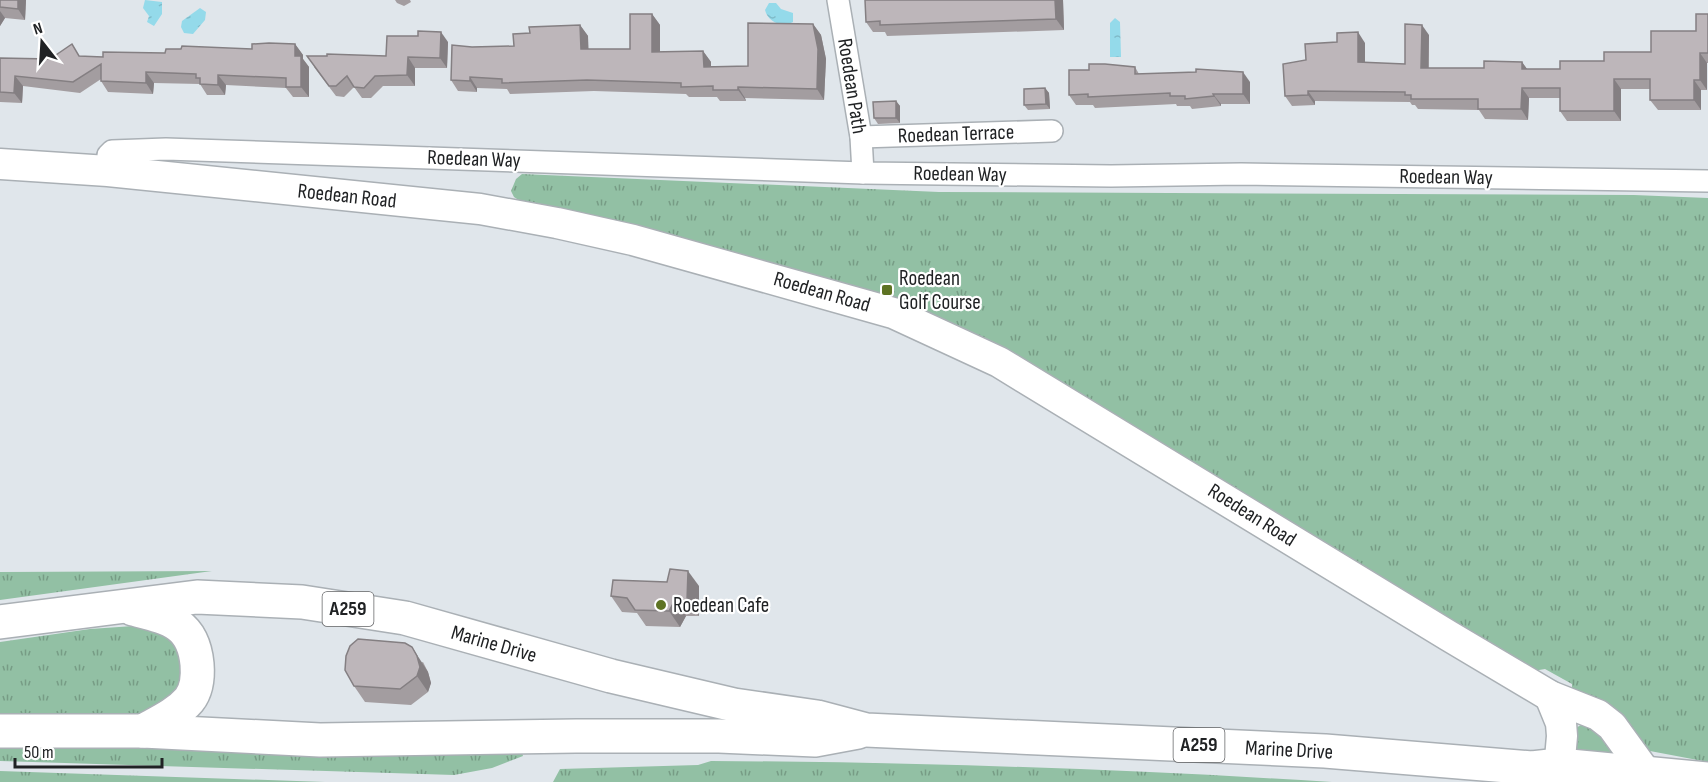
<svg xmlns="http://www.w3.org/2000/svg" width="1708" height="782" font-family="'Sofia Sans Condensed',sans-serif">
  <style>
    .grass { fill: url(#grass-tufts) }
    .water { fill: url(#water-ripples) }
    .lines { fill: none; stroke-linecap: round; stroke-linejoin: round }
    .street-casing { stroke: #aab0b5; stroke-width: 24 }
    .secondary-casing { stroke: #aab0b5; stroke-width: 33 }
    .primary-casing { stroke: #aab0b5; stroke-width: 36 }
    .street { stroke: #fff; stroke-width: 21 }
    .secondary { stroke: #fff; stroke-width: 30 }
    .primary { stroke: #fff; stroke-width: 33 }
    .wall { fill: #a39da0 }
    .shaded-wall { fill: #847f82 }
    .building { fill: #bdb6ba; stroke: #847f82; stroke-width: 1.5 }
    .poi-dot { fill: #5e7323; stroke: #fff; stroke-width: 2 }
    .labels { text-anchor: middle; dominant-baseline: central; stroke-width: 4.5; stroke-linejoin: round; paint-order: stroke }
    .shield { fill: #fff; stroke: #636466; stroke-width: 1.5 }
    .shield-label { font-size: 20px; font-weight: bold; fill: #202224 }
    .street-label { font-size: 21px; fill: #202224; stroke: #fff }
    .poi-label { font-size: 21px; fill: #202224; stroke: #fff; text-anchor: start }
  </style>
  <defs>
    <pattern id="grass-tufts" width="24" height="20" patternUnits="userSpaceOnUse" patternTransform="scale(1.5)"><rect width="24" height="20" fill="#92c0a4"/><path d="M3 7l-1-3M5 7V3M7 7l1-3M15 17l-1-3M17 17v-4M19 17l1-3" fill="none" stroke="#779c85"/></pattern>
    <pattern id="water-ripples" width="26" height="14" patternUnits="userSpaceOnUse" patternTransform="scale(1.5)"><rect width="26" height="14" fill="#94daea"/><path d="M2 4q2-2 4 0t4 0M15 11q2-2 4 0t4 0" fill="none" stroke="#7fbbc9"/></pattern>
  </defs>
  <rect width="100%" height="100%" fill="#e0e6eb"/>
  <!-- grass -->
  <g class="grass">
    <polygon points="522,174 939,192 1634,195 1708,198 1708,762 1650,751 1572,690 1572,684 1545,669 1533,671 977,337 529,207 514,197 511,191 516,179"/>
    <polygon points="212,571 0,600 0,572"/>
    <polygon points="148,625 159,628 186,654 182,694 148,715 0,714 0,642 90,629"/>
    <polygon points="1581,725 1595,726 1618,757 1575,754 1574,729"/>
    <polygon points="0,739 521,750 523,756 492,768 454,775 0,761"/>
    <path d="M711,761C918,762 1125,769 1332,782H553L560,769L698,765Z"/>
    <polygon points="0,771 325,782 0,782"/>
  </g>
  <!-- water -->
  <g class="water">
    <polygon points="145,0 162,2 162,14 154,26 147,22 149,16 143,8"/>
    <path d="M769,3H776L781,9L793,13V22C782,28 768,22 765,10Z"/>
    <polygon points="200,8 206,12 205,20 193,34 184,33 181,27 182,21"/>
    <polygon points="1115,18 1120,22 1121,57 1110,57 1110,23"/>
  </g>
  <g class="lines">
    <defs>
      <g id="street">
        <polyline points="838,0 861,137 863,173"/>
        <polyline points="861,137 1052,131"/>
        <polyline points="108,171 108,155 112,151 166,149 863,173 1111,176 1241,174 1708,181"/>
      </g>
      <g id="secondary">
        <polyline points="0,164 108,171 480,209 557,223 633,240 893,313 999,362 1449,636 1550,696 1598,715 1612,726 1646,773"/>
        <polyline points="1550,696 1561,723 1562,736 1558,782"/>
      </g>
      <g id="primary">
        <path d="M133,609C168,618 193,622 197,664C198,676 197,690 189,700C177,714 159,722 143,731"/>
        <polyline points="0,622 197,597 302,602 405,618 611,676 734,705 817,717 866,730 1325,751 1532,768 1559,765 1708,779"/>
        <polyline points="0,731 143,731 320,740 576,736 719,736 815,740 858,732"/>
      </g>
    </defs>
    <!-- street casing -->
    <use href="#street" class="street-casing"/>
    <!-- secondary casing -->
    <use href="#secondary" class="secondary-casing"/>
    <!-- primary casing -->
    <use href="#primary" class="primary-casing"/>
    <!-- street -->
    <use href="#street" class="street"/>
    <!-- secondary -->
    <use href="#secondary" class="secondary"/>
    <!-- primary -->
    <use href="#primary" class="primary"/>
  </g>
  <!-- wall -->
  <g class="wall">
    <polygon points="0,0 26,0 25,20 5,18 0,26"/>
    <polygon points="395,0 410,0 411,2 404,6 397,3"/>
    <polygon points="1063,0 1064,30 887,36 885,32 873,32 866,22"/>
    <polygon points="652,14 660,25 660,52 703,51 711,62 711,66 748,66 813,24 821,35 826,59 824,100 745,98 746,101 720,101 717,97 689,97 686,94 594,91 510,94 507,89 477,88 477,92 458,91 451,80 472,47 514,46 530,33 580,25 588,36 588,49 630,49"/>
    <polygon points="1708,14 1708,63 1707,63 1707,90 1701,90 1701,110 1658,110 1650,100 1650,89 1621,89 1621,121 1567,121 1560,111 1560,98 1529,98 1528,120 1485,119 1479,110 1418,109 1415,105 1412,105 1410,102 1315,101 1315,105 1292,106 1285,96 1306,60 1365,43 1365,63 1405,64 1429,35 1429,68 1484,68 1522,62 1527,69 1560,69 1651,52 1696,31"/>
    <polygon points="448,42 447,68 415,68 415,86 383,86 371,98 362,98 354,87 344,97 336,96 314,67 386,56"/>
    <polygon points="295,44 303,55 303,59 309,67 309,97 293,97 286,88 226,85 225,95 207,95 200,84 154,83 153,94 108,92 101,81 101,79 80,93 23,86 22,103 0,102 0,58 50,59 80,56 103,57 165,53 181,49 252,49"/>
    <polygon points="1135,67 1139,74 1250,82 1250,104 1221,104 1221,106 1192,109 1190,106 1177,106 1176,104 1095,108 1093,105 1076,105 1069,95 1089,70"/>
    <polygon points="1045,88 1049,93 1050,109 1028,110 1024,105"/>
    <polygon points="896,101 900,106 900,123 878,124 874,118"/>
    <polygon points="667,582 699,586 699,616 686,616 680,627 646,626 637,613 622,612 611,596"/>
    <polygon points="423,662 428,672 431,683 428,692 411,705 365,702 354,686"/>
  </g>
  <!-- shaded-wall -->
  <g class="shaded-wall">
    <polygon points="18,0 26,0 25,20 18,9"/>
    <polygon points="1055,0 1063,0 1064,30 1056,19"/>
    <polygon points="0,11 5,18 0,26"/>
    <polygon points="652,14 660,25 660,62 652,52"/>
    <polygon points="813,24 821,35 826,59 824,100 817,89"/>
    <polygon points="580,25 588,36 589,60 581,49"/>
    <polygon points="1422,25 1429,35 1428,78 1421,68"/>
    <polygon points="441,32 448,42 447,68 440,58"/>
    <polygon points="1358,32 1365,43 1365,73 1358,62"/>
    <polygon points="295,44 303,55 303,59 309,67 309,97 301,87 295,56"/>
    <polygon points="703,51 711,62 711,77 704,67"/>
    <polygon points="1700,53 1707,63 1707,90 1700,80"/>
    <polygon points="408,57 415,68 415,86 407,75"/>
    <polygon points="1522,62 1529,72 1522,69"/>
    <polygon points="146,72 154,83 153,94 146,83"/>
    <polygon points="1243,72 1250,82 1250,104 1243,94"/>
    <polygon points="218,75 226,85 225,95 218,85"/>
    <polygon points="15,76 23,86 22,103 14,93"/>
    <polygon points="470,77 477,88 477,92 470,81"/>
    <polygon points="1614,79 1621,89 1621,121 1614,111"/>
    <polygon points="1694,80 1701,90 1701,110 1694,100"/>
    <polygon points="738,87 745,98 746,101 738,90"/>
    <polygon points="1045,88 1049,93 1050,109 1046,104"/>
    <polygon points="1522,88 1529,98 1528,120 1521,109"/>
    <polygon points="1308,91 1315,101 1315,105 1308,95"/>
    <polygon points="1213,94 1221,104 1221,106 1214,96"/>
    <polygon points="896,101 900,106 900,123 896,118"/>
    <polygon points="688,571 699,586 699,616 687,600"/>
    <polygon points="675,600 686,616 680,627 669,611"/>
    <polygon points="412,647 428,672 431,683 428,692 417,676"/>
  </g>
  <!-- building -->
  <g class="building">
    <polygon points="0,0 18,0 18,9 0,7"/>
    <polygon points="865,0 1055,0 1056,19 880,25 880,21 866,22"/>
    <polygon points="630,14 652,14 652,52 703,51 704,67 748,66 748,23 813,24 818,49 817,89 738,87 738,90 713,90 713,86 681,87 681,83 587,80 502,83 502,79 470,77 470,81 451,80 452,45 472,47 514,46 513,34 530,33 529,27 580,25 581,49 630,49"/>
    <polygon points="1696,14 1708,14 1708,53 1700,53 1700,80 1694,80 1694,100 1650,100 1650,79 1614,79 1614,111 1560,111 1560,88 1522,88 1521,109 1478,109 1478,99 1411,99 1411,95 1405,95 1405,92 1308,91 1308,95 1285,96 1283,64 1306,60 1305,44 1337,42 1337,33 1358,32 1358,62 1405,64 1405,24 1422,25 1421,68 1484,68 1484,61 1522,62 1522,69 1560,69 1560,61 1604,61 1604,52 1651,52 1651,31 1696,31"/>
    <polygon points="418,31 441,32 440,58 408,57 407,75 375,76 364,88 354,87 347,76 336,86 329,86 307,56 327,56 327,54 386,56 387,36 418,36"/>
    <polygon points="269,43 295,44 295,56 301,56 301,87 286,87 286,78 218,75 218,85 200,84 200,78 196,78 196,74 146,72 146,83 101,81 101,64 73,82 15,76 14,93 0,92 0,58 50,59 72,44 79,56 103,57 103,52 165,53 166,49 181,49 182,46 252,49 252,44"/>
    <polygon points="1089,64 1105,64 1135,67 1135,74 1196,72 1196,69 1243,72 1243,94 1213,94 1214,96 1185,99 1185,96 1170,96 1170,93 1088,97 1088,94 1069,95 1069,70 1089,70"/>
    <polygon points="1045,88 1046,104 1024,105 1024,89"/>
    <polygon points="896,101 896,118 874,118 873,102"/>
    <polygon points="670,569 688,571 687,600 675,600 669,611 635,610 627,598 611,596 613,580 667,582"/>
    <polygon points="358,639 405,643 412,647 417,656 420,667 417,676 400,689 354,686 345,670 346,656 350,646"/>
  </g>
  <!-- markers -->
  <g class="poi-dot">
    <rect x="881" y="284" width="12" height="12" rx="3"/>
    <circle cx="661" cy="605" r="6"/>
  </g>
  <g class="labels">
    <!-- shield labels -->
    <g class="shield">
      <rect x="322.5" y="592" width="51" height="34" rx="4.5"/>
      <rect x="1173.5" y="728" width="51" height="34" rx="4.5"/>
    </g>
    <g class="shield-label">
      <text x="348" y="609">A259</text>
      <text x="1199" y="745">A259</text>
    </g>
    <!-- street labels -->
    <g class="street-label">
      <text transform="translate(852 86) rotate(81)">Roedean Path</text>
      <text transform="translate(956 134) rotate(-2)">Roedean Terrace</text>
      <text transform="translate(474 159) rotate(2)">Roedean Way</text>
      <text transform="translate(960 174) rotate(1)">Roedean Way</text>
      <text transform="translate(1446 177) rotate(1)">Roedean Way</text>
      <text transform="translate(347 196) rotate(6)">Roedean Road</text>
      <text transform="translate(822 292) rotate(16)">Roedean Road</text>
      <text transform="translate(1252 515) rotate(32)">Roedean Road</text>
      <text transform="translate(494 644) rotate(16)">Marine Drive</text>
      <text transform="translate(1289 750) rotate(3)">Marine Drive</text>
    </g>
    <!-- poi labels -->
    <g class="poi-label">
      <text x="899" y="278">Roedean<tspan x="899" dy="24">Golf Course</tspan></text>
      <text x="673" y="605">Roedean Cafe</text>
    </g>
  </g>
  <!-- north arrow -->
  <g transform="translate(42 42) rotate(343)" stroke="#ffffff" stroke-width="4.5" paint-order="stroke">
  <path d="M0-4.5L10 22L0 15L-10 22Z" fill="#202224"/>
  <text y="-9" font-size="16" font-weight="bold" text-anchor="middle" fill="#202224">N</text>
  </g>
  <!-- scale -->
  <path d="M15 758v9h147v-9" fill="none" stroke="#202224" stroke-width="3"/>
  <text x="24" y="758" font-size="18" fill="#202224" stroke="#ffffff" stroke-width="4.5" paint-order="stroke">50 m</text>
</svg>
